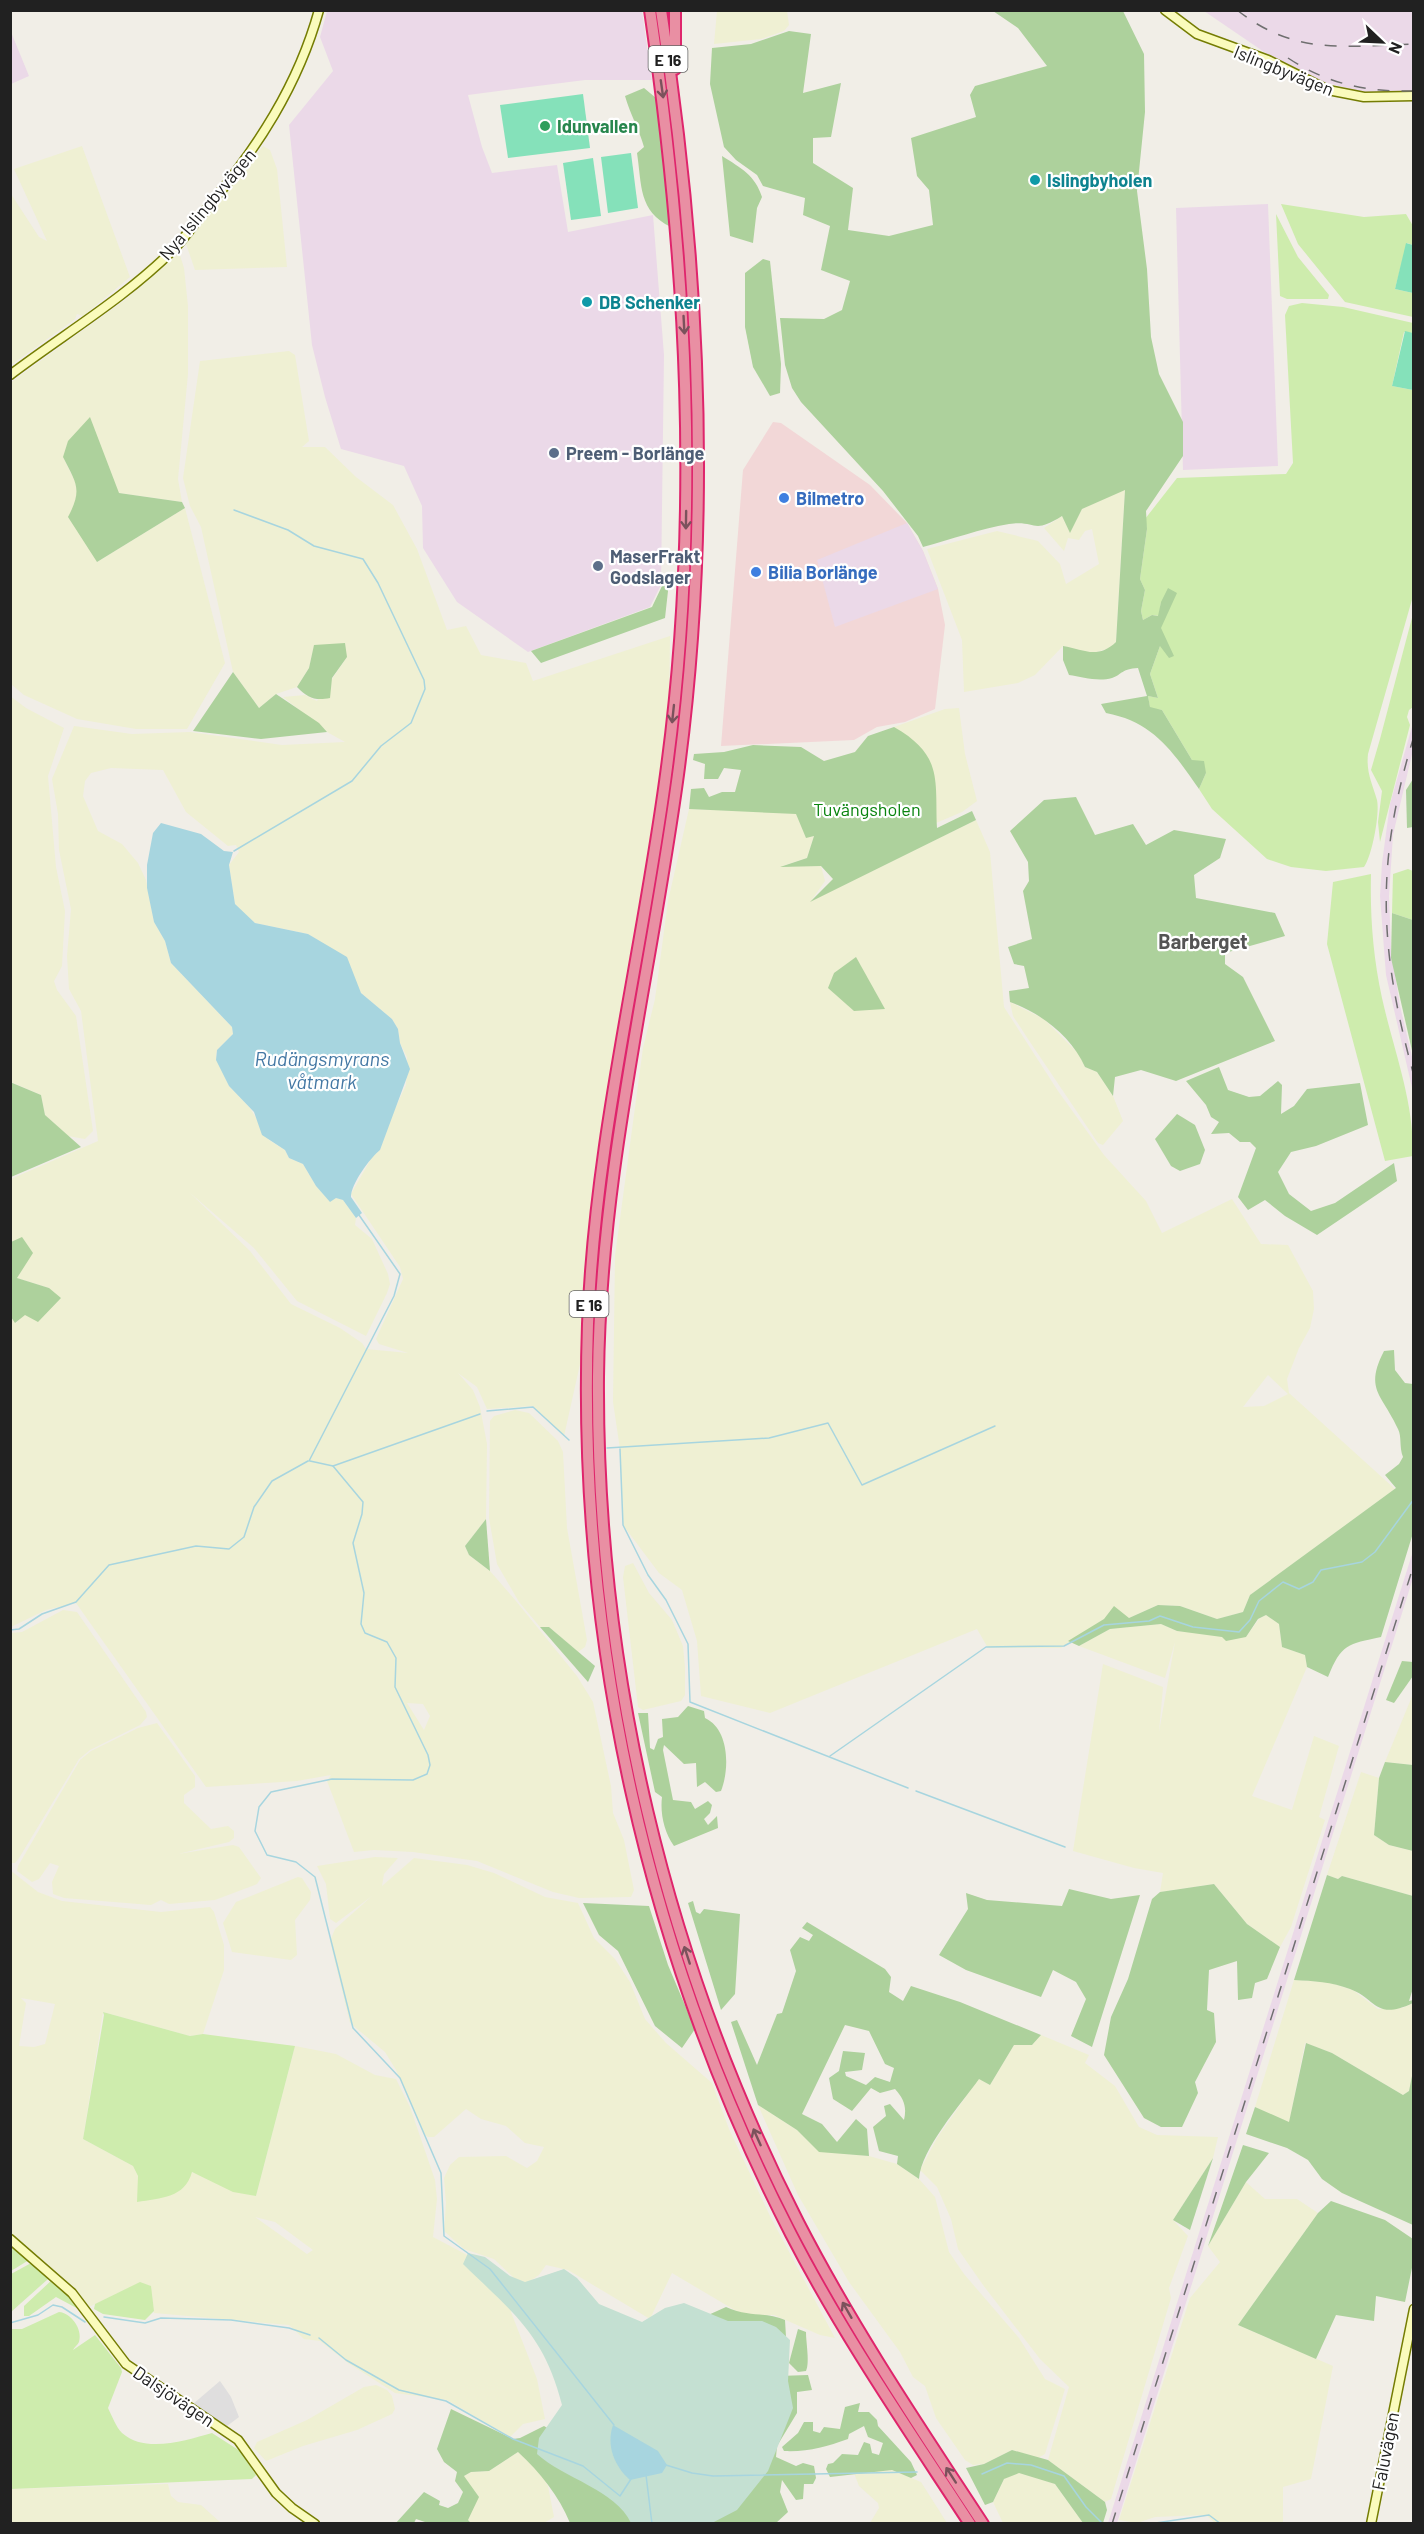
<svg xmlns="http://www.w3.org/2000/svg" width="1424" height="2534" font-family="Barlow,sans-serif">
  <style>
    .residential { fill: #dfdede }
    .commercial { fill: #f2d7d7 }
    .industrial { fill: #ebd9e8 }
    .farmland { fill: #eff0d3; fill-rule: evenodd }
    .grass { fill: #ceecad }
    .forest { fill: #add19c }
    .wetland { fill: #c4e0d2 }
    .pitch { fill: #85e1ba }
    .water { fill: #a7d5df }
    .lines { fill: none; stroke-linecap: round; stroke-linejoin: round }
    .stream { stroke: #a7d5df; stroke-width: 1.5 }
    .secondary-casing { stroke: #757d03; stroke-width: 11 }
    .highway-casing { stroke: #df256c; stroke-width: 14 }
    .secondary { stroke: #fafbbc; stroke-width: 8 }
    .highway { stroke: #e98fa3; stroke-width: 10 }
    .rail { stroke: #6f6f6f; stroke-width: 1.5; stroke-dasharray: 12 12; stroke-linecap: butt }
    .oneway { stroke: #7b525c }
    .leisure-dot { fill: #2e9e5b; stroke: #fff; stroke-width: 2 }
    .culture-dot { fill: #0f9aa8; stroke: #fff; stroke-width: 2 }
    .service-dot { fill: #5c6f8a; stroke: #fff; stroke-width: 2 }
    .shop-dot { fill: #3f7fe0; stroke: #fff; stroke-width: 2 }
    .labels { text-anchor: middle; dominant-baseline: central; stroke-width: 4.5; stroke-linejoin: round; paint-order: stroke }
    .shield { fill: #fff; stroke: #646464; stroke-width: 1.5 }
    .shield-label { font-size: 16px; font-weight: bold; fill: #212121 }
    .street-label { font-size: 18px; fill: #212121; stroke: #fff }
    .leisure-label { font-size: 18px; font-weight: bold; fill: #27864d; stroke: #fff; text-anchor: start }
    .culture-label { font-size: 18px; font-weight: bold; fill: #0d838f; stroke: #fff; text-anchor: start }
    .service-label { font-size: 18px; font-weight: bold; fill: #4e5e75; stroke: #fff; text-anchor: start }
    .shop-label { font-size: 18px; font-weight: bold; fill: #366cbe; stroke: #fff; text-anchor: start }
    .park-label { font-size: 18px; fill: #0a840f; stroke: #fff }
    .neighbourhood-label { font-size: 20px; font-weight: bold; fill: #545454; stroke: #fff }
    .water-label { font-size: 20px; font-style: italic; fill: #4478a4; stroke: #fff }
  </style>
  <rect width="100%" height="100%" fill="#f1eee7"/>
  <!-- residential -->
  <polygon class="residential" points="220,2381 231,2397 239,2417 227,2426 193,2404"/>
  <!-- commercial -->
  <polygon class="commercial" points="773,422 781,423 870,485 907,523 923,551 938,589 945,625 935,709 905,722 877,727 854,740 721,746 743,470"/>
  <!-- industrial -->
  <g class="industrial">
    <polygon points="327,11 642,11 652,80 585,80 468,95 482,147 492,173 557,165 568,232 653,215 664,355 661,585 650,607 528,652 457,602 423,548 422,506 404,466 341,449 325,397 312,345 289,125 333,71 320,37"/>
    <polygon points="1204,11 1413,11 1413,91 1364,92 1322,82 1270,56"/>
    <polygon points="11,32 29,76 11,84 10,84"/>
    <polygon points="1268,204 1278,466 1183,470 1176,208"/>
    <polygon points="907,523 923,551 938,589 835,627 817,560"/>
    <polygon points="1413,723 1413,750 1393,835 1389,896 1391,949 1400,1006 1413,1061 1413,1092 1386,975 1380,896 1382,863 1390,804"/>
    <polygon points="1413,1551 1413,1578 1117,2523 1108,2523"/>
  </g>
  <!-- farmland -->
  <g class="farmland">
    <polygon points="717,11 787,11 789,25 784,31 761,39 714,44"/>
    <polygon points="82,146 130,277 83,316 77,314 75,319 11,365 11,194 39,237 47,241 14,169"/>
    <polygon points="263,146 270,150 277,169 287,267 195,270 185,241"/>
    <polygon points="179,252 184,268 188,306 188,374 178,479 182,502 119,493 63,457 78,487 77,500 97,562 185,508 225,663 187,729 136,729 77,719 24,695 11,684 10,383 125,300"/>
    <path d="M289,351L295,355L309,441L302,447H325L356,477L393,505L417,549L447,630L466,626L481,655L526,663L533,681L670,636L669,715L647,875L616,1037L594,1172L586,1253L582,1355L564,1436L533,1406L487,1409L477,1387L458,1373L473,1390L480,1407L487,1444L486,1519L465,1546L469,1555L490,1571L516,1601L577,1676L593,1702L611,1786L613,1813L624,1840L634,1890L631,1897L579,1898L553,1892L477,1861L413,1852L374,1850L354,1852L327,1781L331,1775L297,1781L206,1787L76,1603L46,1610L11,1627L10,1317L16,1323L49,1288L17,1278L22,1238L11,1242V1179L98,1141L81,1011L69,989L67,956L71,909L59,850L58,814L52,779L74,726L132,734L190,732L282,745L345,742L327,732L283,697L305,695L317,701L347,657L314,646L309,668L297,687L276,694L259,708L233,672L201,527L190,506L183,478L200,361ZM111,768L163,770L186,812L228,846L236,845L239,852L229,865L235,904L241,911L255,923L308,934L335,951L361,993L392,1019L398,1029L400,1043L407,1057L406,1085L393,1113L380,1150L372,1157L351,1194L400,1267L403,1279L376,1339L379,1344L408,1353L366,1349L362,1343L340,1328L291,1304L250,1251L189,1192L254,1248L297,1301L366,1336L387,1293L390,1284L388,1274L372,1239L355,1225L356,1218L343,1200L336,1198L330,1201L316,1186L303,1164L289,1158L285,1150L269,1140L250,1108L229,1086L216,1056L217,1050L233,1034L232,1027L171,963L165,941L154,922L146,880L138,863L122,844L98,831L83,796L85,781L91,773ZM407,1703L423,1704L430,1716L424,1730Z"/>
    <polygon points="1125,489 1116,642 1110,648 1097,652 1081,653 1063,646 1035,675 1018,683 964,692 962,640 927,549 997,531 1038,541 1060,564 1066,584 1099,564 1092,529 1085,531 1079,540 1068,538 1064,551 1044,528 1062,516 1070,532 1082,509"/>
    <polygon points="10,696 26,708 64,728 48,776 56,867 65,911 62,966 54,981 57,990 76,1016 93,1131 85,1139 68,1136 45,1115 41,1095 11,1082"/>
    <polygon points="959,708 965,754 977,801 962,812 936,823 894,727 945,709"/>
    <path d="M689,809L796,813L806,837L814,836L807,858L783,866H821L825,881L811,901L976,820L990,852L1004,1007L1058,1091L1104,1155L1146,1201L1162,1233L1232,1199L1261,1244L1288,1245L1313,1291L1314,1309L1310,1328L1299,1348L1287,1379L1289,1393L1395,1489L1250,1595L1243,1612L1217,1619L1180,1606L1158,1605L1129,1618L1104,1619L1061,1648H988L977,1629L770,1713L701,1696L697,1641L682,1590L659,1573L623,1525L620,1449L613,1402L615,1256L643,1048L655,999L668,901ZM1268,1375L1288,1394L1264,1406L1243,1407Z"/>
    <polygon points="1010,1002 1044,1019 1079,1054 1085,1067 1097,1072 1113,1096 1123,1121 1103,1145 1098,1143 1028,1039 1013,1016"/>
    <polygon points="515,1410 529,1413 558,1441 563,1452 567,1528 587,1640 585,1647 578,1652 549,1627 540,1627 519,1602 497,1564 489,1518 490,1421 494,1416"/>
    <polygon points="633,1563 649,1593 672,1620 683,1646 685,1667 685,1695 681,1701 643,1710 638,1707 623,1577 625,1566"/>
    <polygon points="63,1610 77,1612 146,1712 147,1717 140,1725 90,1750 79,1759 19,1858 15,1863 11,1863 11,1633 22,1632"/>
    <polygon points="1266,1615 1279,1624 1282,1647 1305,1655 1307,1667 1252,1796 1292,1810 1314,1736 1339,1746 1319,1817 1325,1820 1291,1927 1280,1947 1247,1924 1214,1884 1160,1892 1163,1873 1134,1868 1073,1851 1103,1664 1163,1687 1159,1732 1175,1642 1165,1678 1079,1646 1110,1629 1161,1624 1177,1631 1246,1637 1259,1619"/>
    <polygon points="1413,1694 1413,1765 1385,1762"/>
    <polygon points="157,1723 195,1776 195,1787 184,1795 184,1803 211,1829 228,1826 234,1831 234,1838 229,1842 178,1854 233,1845 239,1847 261,1878 257,1884 215,1900 169,1904 161,1900 151,1905 64,1898 53,1894 52,1882 59,1866 50,1863 39,1879 32,1882 17,1871 18,1866 80,1760 91,1751 138,1728"/>
    <polygon points="1361,1772 1379,1778 1374,1835 1389,1845 1413,1851 1413,1896 1342,1876 1338,1879 1327,1875"/>
    <polygon points="375,1857 398,1858 384,1874 382,1886 414,1858 467,1865 494,1873 545,1897 578,1903 594,1938 615,1959 630,1982 645,2019 666,2043 712,2083 729,2129 770,2216 835,2338 820,2335 774,2315 743,2315 672,2273 650,2319 568,2270 546,2265 539,2275 527,2283 514,2278 494,2259 464,2249 444,2231 446,2203 444,2178 450,2165 459,2157 506,2156 527,2168 537,2161 544,2147 525,2143 506,2126 481,2119 466,2109 434,2137 428,2137 423,2133 396,2070 385,2052 350,2023 330,1941 335,1929 372,1896 336,1923 330,1919 326,1884 317,1866"/>
    <path d="M10,1870L38,1892L62,1901L161,1912L210,1907L214,1912L224,1945V1970L203,2034L190,2036L103,2012L83,2139L133,2166L138,2176V2201L191,2172L256,2196L295,2046L336,2054L375,2075L396,2079L410,2107L435,2180L437,2199L433,2237L471,2257L511,2302V2312L537,2379L545,2419L523,2424L510,2437L447,2400L395,2393L348,2363L320,2341L304,2339L289,2325L154,2313L150,2286L139,2283L87,2308L59,2275L11,2235ZM21,1998L55,2004L45,2044L34,2047L19,2046L26,2003ZM255,2217L275,2222L313,2250L307,2254Z"/>
    <polygon points="298,1877 302,1878 311,1892 310,1900 295,1920 297,1955 291,1960 232,1952 223,1923 236,1902"/>
    <polygon points="1294,1980 1328,1982 1353,1990 1378,2009 1402,2008 1413,2003 1414,2071 1409,2091 1403,2095 1332,2053 1305,2043 1289,2123 1255,2107"/>
    <polygon points="1041,2035 1089,2055 1085,2063 1115,2086 1139,2127 1157,2135 1218,2137 1213,2158 1173,2220 1188,2236 1169,2288 1171,2298 1111,2499 1105,2502 1048,2460 1069,2387 1040,2359 983,2285 958,2249 951,2219 937,2187 920,2170 937,2138 979,2078 990,2085 1014,2045 1032,2045"/>
    <polygon points="758,2105 797,2130 819,2151 869,2156 897,2164 919,2179 935,2197 949,2252 964,2274 1019,2338 1045,2379 1065,2389 1045,2454 1038,2458 1012,2450 984,2464 973,2465 965,2460 936,2418 925,2386 913,2377 900,2352 849,2282 798,2195"/>
    <polygon points="1246,2182 1265,2199 1297,2199 1318,2213 1238,2325 1333,2366 1311,2479 1283,2487 1283,2523 1215,2523 1206,2515 1155,2517 1137,2523 1119,2520 1190,2298 1220,2262 1208,2246"/>
    <polygon points="376,2385 387,2390 392,2396 395,2409 392,2414 357,2430 303,2446 266,2461 254,2448 257,2442 307,2420 364,2387"/>
    <polygon points="518,2452 538,2470 548,2486 554,2517 544,2523 471,2523 468,2520 464,2476 471,2472 489,2471"/>
    <polygon points="892,2470 921,2482 947,2523 870,2523 879,2508 878,2503 859,2486 854,2473"/>
    <polygon points="1019,2472 1055,2484 1083,2523 1003,2523 993,2502 1004,2479"/>
    <polygon points="168,2484 171,2496 178,2502 201,2505 221,2523 11,2523 10,2489"/>
  </g>
  <!-- grass -->
  <g class="grass">
    <polygon points="1281,204 1364,217 1406,214 1413,226 1413,245 1407,243 1395,289 1413,293 1413,317 1345,302 1298,244"/>
    <polygon points="1276,214 1298,257 1329,295 1328,299 1287,299 1280,296"/>
    <path d="M1302,303L1343,307L1413,323V333L1404,332L1392,386L1413,390V596L1368,754C1366,772 1372,783 1377,800C1380,814 1372,856 1364,867L1326,871L1291,867L1267,859L1212,809L1199,789L1206,773L1192,760L1162,710L1150,708L1148,696L1158,698L1150,674L1160,646L1161,602L1159,616L1152,615L1143,620L1141,611L1145,590L1140,579L1147,529L1145,519L1177,478L1286,474L1293,463L1285,315L1289,306Z"/>
    <polygon points="1413,614 1413,707 1409,710 1407,717 1410,725 1380,842 1378,822 1382,791 1371,770 1380,739"/>
    <polygon points="1408,869 1413,871 1413,920 1392,913 1393,874"/>
    <path d="M1371,874C1370,917 1373,956 1382,998C1394,1052 1414,1100 1413,1156L1385,1161L1327,944L1333,882Z"/>
    <path d="M103,2012L190,2036L203,2034L295,2046L256,2196L233,2192L192,2172C185,2198 161,2198 137,2202L138,2176L133,2166L83,2139L104,2015Z"/>
    <polygon points="10,2245 29,2260 11,2271 10,2271"/>
    <polygon points="33,2262 48,2275 48,2279 11,2312 11,2274"/>
    <polygon points="53,2279 84,2312 56,2297 29,2316 24,2316 24,2306"/>
    <polygon points="140,2282 151,2286 154,2311 145,2320 103,2314 94,2309 95,2304"/>
    <path d="M59,2312C71,2313 83,2329 79,2342C78,2345 74,2347 73,2350L95,2335L121,2368L122,2372L108,2408C112,2416 116,2427 122,2433C146,2454 186,2440 212,2433L240,2451L256,2475L252,2479L11,2489L10,2329H22Z"/>
  </g>
  <!-- forest -->
  <g class="forest">
    <path d="M993,11H1123L1144,54L1145,112L1137,191L1147,269L1151,337L1159,374L1183,422V456L1146,511L1147,529L1140,579L1145,590L1141,611L1143,620L1152,615L1158,616L1161,602L1168,588L1177,593L1161,628L1174,656L1169,658L1160,646L1150,674L1158,698L1148,696L1150,707L1162,710L1192,760L1204,761L1206,773L1199,789C1173,752 1154,722 1106,713L1101,704L1147,696L1138,668C1121,669 1123,674 1112,678C1098,682 1082,677 1069,675L1063,660V646C1083,649 1097,660 1116,642L1125,490L1082,509L1070,533L1062,516C1032,535 1037,520 1009,524C980,529 952,539 923,547L918,536L883,491L801,402L792,388L785,365L780,318L824,319L842,310L850,281L821,270L830,226L803,215L805,198L763,186L757,175L736,160L724,147L710,84L712,48L751,44L789,31L811,34L803,93L841,83L831,137L813,138V163L853,188L848,230L889,236L933,225L929,190L917,176L911,138L976,117L970,95L975,86L1047,66L1018,28Z"/>
    <path d="M644,88L656,98L671,227C638,211 642,185 637,153L644,147C639,129 630,114 625,96Z"/>
    <path d="M722,156C741,168 755,175 762,197L757,208L753,243L730,236Z"/>
    <polygon points="763,259 770,261 781,364 780,393 770,396 753,367 745,327 745,273"/>
    <path d="M90,417L119,493L182,502L185,508L97,562L68,517C83,489 76,483 63,457L68,441Z"/>
    <polygon points="670,573 665,618 541,663 531,651 652,607 662,586 663,578"/>
    <path d="M345,643L347,657L332,678L330,698C315,701 308,698 297,687L309,668L314,645Z"/>
    <polygon points="233,672 259,708 276,694 319,723 327,732 261,739 193,731"/>
    <path d="M894,727C943,755 935,779 937,828L972,811L976,820L810,902L833,879L821,866L780,867L807,858L814,836L806,838L796,814L689,809L691,789L704,788L709,797L722,792H735L741,770L724,768L718,779H704L705,764L693,760L694,754L724,752L753,745L801,747L824,761L855,752L868,736Z"/>
    <polygon points="1413,779 1413,827 1407,828 1406,790"/>
    <path d="M1076,797L1095,835L1133,824L1146,845L1174,830L1226,839L1220,858L1194,875L1196,898L1275,913L1285,936L1225,953V964L1243,977L1275,1041L1176,1081L1141,1070L1115,1077L1113,1096L1097,1072L1085,1067C1072,1037 1041,1013 1010,1002L1009,991L1029,988L1024,966L1014,964L1008,947L1032,939L1023,891L1029,881L1028,862L1010,831L1044,800Z"/>
    <polygon points="1392,913 1413,920 1413,1055 1391,958"/>
    <polygon points="856,957 885,1009 854,1011 828,988 834,973"/>
    <polygon points="1219,1067 1228,1090 1249,1097 1260,1096 1278,1081 1282,1085 1281,1114 1294,1106 1307,1089 1360,1083 1368,1125 1316,1146 1291,1152 1278,1172 1289,1194 1311,1211 1335,1203 1394,1163 1397,1181 1317,1235 1285,1216 1265,1200 1248,1210 1238,1197 1256,1148 1250,1142 1240,1142 1229,1133 1211,1134 1219,1122 1211,1117 1206,1105 1186,1081"/>
    <polygon points="10,1082 41,1095 45,1115 81,1147 11,1177"/>
    <polygon points="1177,1114 1195,1125 1205,1150 1200,1164 1180,1171 1171,1166 1155,1139"/>
    <polygon points="22,1237 33,1253 17,1278 49,1288 61,1298 38,1322 25,1315 15,1323 11,1317 11,1242"/>
    <path d="M1394,1350L1395,1370L1405,1383L1413,1384V1533L1381,1637C1348,1644 1341,1644 1328,1677L1307,1667L1305,1655L1282,1647L1279,1624L1266,1615L1258,1619L1246,1637L1226,1641L1222,1637L1177,1631L1161,1624L1110,1629L1079,1646L1068,1641L1104,1619L1114,1606L1129,1618L1158,1605L1180,1606L1217,1619L1243,1612L1250,1595L1396,1488L1385,1475L1399,1464L1403,1457C1399,1447 1402,1437 1398,1429C1382,1394 1364,1390 1384,1351Z"/>
    <polygon points="486,1519 490,1571 469,1555 465,1546"/>
    <polygon points="540,1627 549,1627 595,1666 588,1682"/>
    <polygon points="1402,1661 1413,1662 1413,1676 1394,1703 1386,1700"/>
    <path d="M688,1706L704,1711L705,1718C729,1729 730,1768 721,1791L716,1792L705,1782L697,1787L696,1763L684,1764L664,1745L663,1750L673,1800L691,1802L695,1809L708,1801L712,1805L710,1813L704,1819L708,1825L717,1816L718,1828L674,1846C664,1832 660,1813 662,1797L655,1792L638,1713H648L650,1748L654,1750L658,1739L663,1737L662,1719L678,1717Z"/>
    <polygon points="1385,1762 1413,1765 1413,1851 1389,1845 1374,1835 1379,1778"/>
    <path d="M1327,1875L1338,1879L1342,1876L1413,1896L1414,1985L1409,2001L1413,2000V2003C1375,2021 1377,1999 1350,1989C1332,1982 1313,1981 1294,1980Z"/>
    <polygon points="1214,1884 1247,1924 1280,1947 1267,1979 1255,1983 1252,1998 1238,2000 1237,1961 1209,1970 1207,2010 1214,2013 1216,2042 1195,2082 1198,2093 1182,2127 1161,2127 1144,2118 1104,2055 1111,2017 1128,1979 1152,1899 1160,1892"/>
    <polygon points="1069,1889 1111,1899 1140,1895 1092,2047 1071,2036 1086,1999 1076,1982 1053,1970 1041,1997 966,1970 939,1955 968,1909 966,1893 987,1900 1062,1906"/>
    <polygon points="693,1901 696,1912 700,1914 704,1909 740,1914 735,1994 721,2010 688,1903"/>
    <polygon points="583,1903 649,1906 668,1965 695,2029 682,2048 655,2026 618,1951 599,1935"/>
    <path d="M807,1922L885,1969L891,1977L889,1992L903,2001L911,1986L960,2002L1041,2035L1032,2045H1014L990,2085L979,2079C961,2104 921,2149 919,2179L897,2164L898,2156L879,2151L873,2127L886,2116L884,2106L890,2104L904,2120C907,2107 904,2099 895,2089L880,2093L871,2088L852,2111L833,2099L829,2078L839,2071L843,2051L865,2053L862,2070L845,2072L846,2076L866,2085L875,2077L890,2082L894,2068L885,2064L869,2031L845,2025L802,2114L822,2124L837,2142L856,2119L867,2129L869,2156L819,2152L797,2130L758,2105L731,2022L737,2020L757,2065L777,2014L782,2013L796,1971L790,1950L800,1937L809,1941L813,1935L802,1928Z"/>
    <polygon points="1306,2043 1332,2053 1403,2095 1409,2091 1413,2071 1413,2225 1342,2193 1322,2179 1308,2160 1287,2148 1246,2134 1255,2107 1289,2122"/>
    <polygon points="1243,2145 1269,2153 1246,2182 1208,2246"/>
    <polygon points="1213,2158 1190,2230 1173,2220"/>
    <polygon points="1331,2201 1385,2220 1413,2239 1413,2263 1405,2302 1376,2296 1374,2321 1336,2315 1316,2359 1238,2325 1318,2213"/>
    <path d="M726,2307C750,2318 764,2311 785,2320L786,2337L779,2376L808,2375L812,2390L797,2392V2413L777,2446L776,2457L796,2466L803,2463L814,2466L816,2478L813,2484H804L803,2499L796,2500L782,2480L780,2492L788,2512L776,2523H570C559,2496 540,2472 518,2452L489,2471L471,2472L464,2476L479,2497L468,2520L471,2523H428L416,2519L414,2523L395,2524L424,2492L440,2501L439,2505L448,2508L458,2503L463,2492L455,2481L457,2472L444,2462L437,2449L451,2409L513,2439L520,2438L544,2426L564,2438L552,2449L687,2507L697,2320Z"/>
    <path d="M798,2329L806,2332C806,2343 810,2363 806,2371L798,2372L789,2363Z"/>
    <path d="M860,2403L858,2412H869L877,2420L878,2426L911,2462L917,2475L911,2478L892,2470L830,2477L826,2469L828,2464L833,2463L842,2454L858,2455L864,2442L870,2444L872,2453L879,2455L883,2443L868,2437L864,2426L849,2434L848,2439C826,2447 808,2452 784,2451L782,2447L798,2433L804,2422H813V2431L820,2433L824,2427L840,2429L845,2407Z"/>
    <polygon points="1012,2450 1048,2460 1105,2502 1107,2510 1103,2523 1083,2523 1055,2484 1019,2473 1004,2479 993,2502 985,2505 966,2468 984,2464"/>
  </g>
  <!-- wetland -->
  <path class="wetland" d="M468,2253L485,2257L510,2276L525,2282L564,2269L577,2278L599,2304L642,2322L665,2308L684,2303L728,2321H762L776,2327L790,2340L788,2381L793,2408L768,2471L737,2510L712,2523H631C616,2490 563,2478 537,2454L539,2438L562,2405C544,2334 513,2313 463,2264Z"/>
  <!-- pitch -->
  <g class="pitch">
    <polygon points="583,94 590,148 508,158 500,105"/>
    <polygon points="631,153 638,208 608,213 601,157"/>
    <polygon points="593,158 601,216 571,220 563,163"/>
    <polygon points="1406,243 1413,245 1413,293 1395,289"/>
    <polygon points="1405,331 1413,333 1413,390 1392,386"/>
  </g>
  <!-- water -->
  <g class="water">
    <path d="M161,823L201,834L224,851L233,852L229,865L235,904L255,923L308,934L347,957L361,993L392,1019L398,1029L400,1043L410,1069L380,1150C370,1158 351,1184 351,1197L362,1213L356,1218L343,1200L336,1198L330,1202L316,1186L303,1164L289,1158L285,1150L262,1135L254,1112L229,1086L216,1060L217,1050L233,1034L232,1027L171,963L165,941L154,922L147,888V865L153,833Z"/>
    <path d="M613,2425L658,2451L667,2465L662,2473L630,2480C614,2466 606,2445 613,2425Z"/>
  </g>
  <g class="lines">
    <!-- stream -->
    <g class="stream">
      <polyline points="234,851 352,781 381,746 411,723 425,689 424,680 378,583 363,559 314,546 288,530 234,510"/>
      <polyline points="487,1411 533,1407 569,1440"/>
      <polyline points="607,1448 769,1438 828,1423 862,1485 995,1426"/>
      <polyline points="620,1449 623,1525 648,1575 666,1600 688,1644 690,1702 908,1788"/>
      <polyline points="309,1461 394,1296 400,1274 359,1215"/>
      <polyline points="310,1461 333,1466 480,1414"/>
      <polyline points="333,1466 363,1502 362,1514 353,1543 364,1593 361,1624 365,1633 387,1642 396,1658 395,1687 428,1755 430,1765 427,1774 413,1780 332,1779 271,1792 259,1807 255,1831 267,1855 296,1862 315,1877 353,2028 400,2078 441,2173 444,2236 490,2269 614,2425"/>
      <polyline points="10,1630 19,1629 42,1614 76,1602 109,1565 196,1546 229,1549 244,1537 254,1507 272,1481 308,1461"/>
      <polyline points="830,1756 986,1647 1064,1646 1104,1625 1149,1621 1160,1616 1193,1627 1239,1632 1250,1620 1259,1601 1283,1582 1299,1589 1313,1582 1321,1570 1362,1562 1375,1552 1414,1499"/>
      <polyline points="916,1791 1065,1847"/>
      <polyline points="104,2317 145,2323 161,2318 231,2320 289,2328 310,2335"/>
      <polyline points="10,2323 38,2315 53,2305 62,2307 85,2322"/>
      <polyline points="319,2338 346,2360 399,2390 446,2401 513,2439 583,2466 620,2496 631,2479"/>
      <polyline points="666,2465 692,2473 713,2476 917,2472"/>
      <polyline points="982,2474 1007,2463 1031,2465 1064,2476 1086,2507 1103,2524"/>
      <polyline points="646,2475 652,2524"/>
      <polyline points="1149,2524 1209,2515 1221,2524"/>
    </g>
    <defs>
      <g id="secondary">
        <polyline points="1165,10 1197,34 1268,60 1328,90 1364,97 1414,96"/>
        <path d="M10,375C64,334 125,298 173,250C186,237 196,221 208,207C257,148 298,86 319,10"/>
        <polyline points="10,2239 72,2293 126,2364 238,2440 276,2493 292,2508 315,2524"/>
        <polyline points="1371,2524 1414,2309"/>
      </g>
      <g id="highway">
        <path d="M650,10C687,264 701,512 667,767C643,953 595,1135 588,1324C577,1638 647,1954 791,2234C843,2335 908,2429 970,2524"/>
        <path d="M661,10C700,261 712,515 679,767C652,972 600,1167 598,1377C596,1669 665,1962 798,2222C852,2327 918,2425 983,2524"/>
        <polyline points="675,10 675,69"/>
      </g>
    </defs>
    <!-- secondary casing -->
    <use href="#secondary" class="secondary-casing"/>
    <!-- highway casing -->
    <use href="#highway" class="highway-casing"/>
    <!-- secondary -->
    <use href="#secondary" class="secondary"/>
    <!-- highway -->
    <use href="#highway" class="highway"/>
    <!-- rail -->
    <g class="rail">
      <path d="M1237,10C1295,56 1345,46 1414,44"/>
      <path d="M1288,58C1327,84 1367,92 1414,91"/>
      <path d="M1414,736C1375,862 1379,950 1414,1076"/>
      <polyline points="1112,2524 1414,1564"/>
    </g>
  </g>
  <!-- one-way arrows -->
  <defs><path id="oneway-shaft" d="M-6 0H5M1.5-3L5.5 0L1.5 3" fill="none" stroke-width="1.6" stroke-linecap="round" stroke-linejoin="round" transform="scale(1.5)"/></defs>
  <g class="oneway">
    <use href="#oneway-shaft" transform="translate(662 89) rotate(82)"/>
    <use href="#oneway-shaft" transform="translate(684 325) rotate(87)"/>
    <use href="#oneway-shaft" transform="translate(686 520) rotate(91)"/>
    <use href="#oneway-shaft" transform="translate(673 714) rotate(96)"/>
    <use href="#oneway-shaft" transform="translate(687 1955) rotate(-108)"/>
    <use href="#oneway-shaft" transform="translate(757 2137) rotate(-114)"/>
    <use href="#oneway-shaft" transform="translate(847 2310) rotate(-120)"/>
    <use href="#oneway-shaft" transform="translate(951 2475) rotate(-123)"/>
  </g>
  <!-- markers -->
  <circle class="leisure-dot" cx="545" cy="126" r="6"/>
  <g class="culture-dot">
    <circle cx="1035" cy="180" r="6"/>
    <circle cx="587" cy="302" r="6"/>
  </g>
  <g class="service-dot">
    <circle cx="554" cy="453" r="6"/>
    <circle cx="598" cy="566" r="6"/>
  </g>
  <g class="shop-dot">
    <circle cx="784" cy="498" r="6"/>
    <circle cx="756" cy="572" r="6"/>
  </g>
  <g class="labels">
    <!-- shield labels -->
    <g class="shield">
      <rect x="648.5" y="46" width="39" height="26" rx="4.5"/>
      <rect x="569.5" y="1291" width="39" height="26" rx="4.5"/>
    </g>
    <g class="shield-label">
      <text x="668" y="59">E 16</text>
      <text x="589" y="1304">E 16</text>
    </g>
    <!-- street labels -->
    <g class="street-label">
      <text transform="translate(1284 70) rotate(22)">Islingbyvägen</text>
      <text transform="translate(207 204) rotate(-50)">Nya Islingbyvägen</text>
      <text transform="translate(174 2396) rotate(34)">Dalsjövägen</text>
      <text transform="translate(1385 2451) rotate(-79)">Faluvägen</text>
    </g>
    <!-- leisure labels -->
    <g class="leisure-label">
      <text x="557" y="126">Idunvallen</text>
    </g>
    <!-- culture labels -->
    <g class="culture-label">
      <text x="1047" y="180">Islingbyholen</text>
      <text x="599" y="302">DB Schenker</text>
    </g>
    <!-- service labels -->
    <g class="service-label">
      <text x="566" y="453">Preem - Borlänge</text>
      <text x="610" y="556">MaserFrakt<tspan x="610" dy="21">Godslager</tspan></text>
    </g>
    <!-- shop labels -->
    <g class="shop-label">
      <text x="796" y="498">Bilmetro</text>
      <text x="768" y="572">Bilia Borlänge</text>
    </g>
    <!-- park labels -->
    <g class="park-label">
      <text x="867" y="809">Tuvängsholen</text>
    </g>
    <!-- neighbourhood labels -->
    <g class="neighbourhood-label">
      <text x="1203" y="941">Barberget</text>
    </g>
    <!-- water labels -->
    <g class="water-label">
      <text x="322" y="1058">Rudängsmyrans<tspan x="322" dy="23">våtmark</tspan></text>
    </g>
  </g>
  <!-- border -->
  <rect width="1424" height="2534" fill="none" stroke="#212121" stroke-width="24"/>
  <!-- north arrow -->
  <g transform="translate(1382 42) rotate(113)" stroke="#ffffff" stroke-width="4.5" paint-order="stroke">
  <path d="M0-4.5L10 22L0 15L-10 22Z" fill="#212121"/>
  <text y="-9" font-size="16" font-weight="bold" text-anchor="middle" fill="#212121">N</text>
  </g>
</svg>
